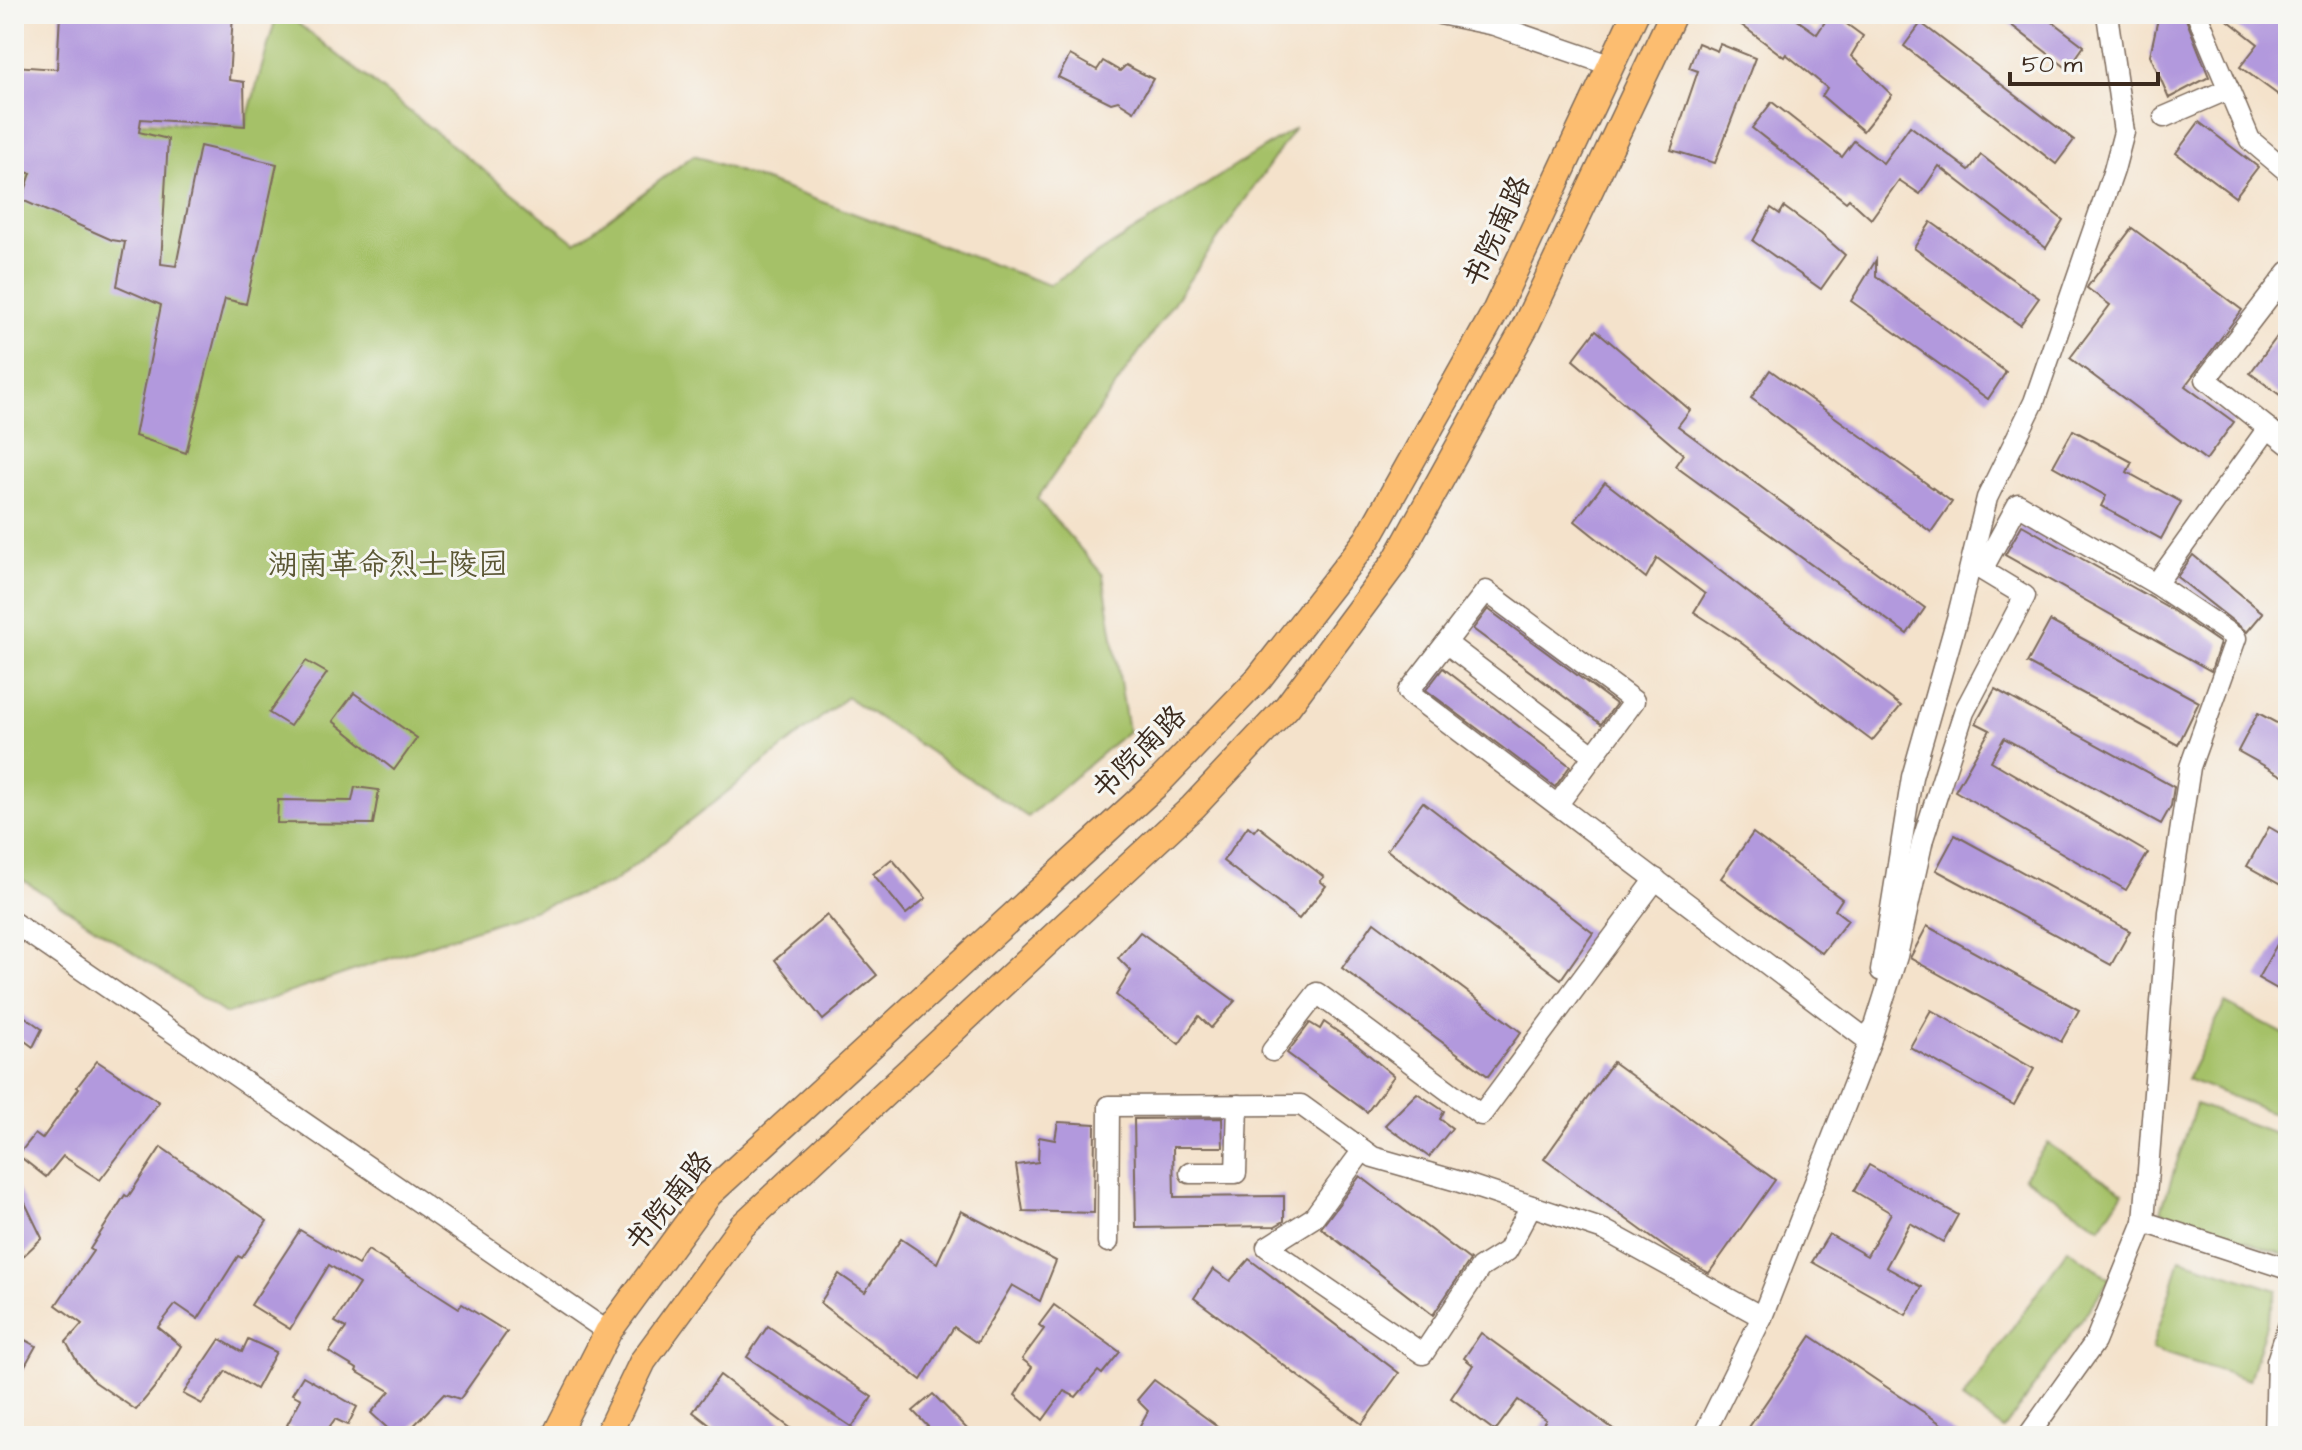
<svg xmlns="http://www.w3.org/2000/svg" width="2302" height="1450" font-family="'Architects Daughter','LXGW WenKai TC',sans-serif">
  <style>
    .green { fill: #a5c168; stroke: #707643; stroke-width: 2 }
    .building { fill: #b299dd }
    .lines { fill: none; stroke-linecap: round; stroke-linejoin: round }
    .minor-casing { stroke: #7c6a5b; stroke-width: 23 }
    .major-casing { stroke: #7c6a5b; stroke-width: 29 }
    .minor { stroke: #fff; stroke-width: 20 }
    .major { stroke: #fcbd6f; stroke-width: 26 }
    .labels { text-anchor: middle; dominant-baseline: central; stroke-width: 6; stroke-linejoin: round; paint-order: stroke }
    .street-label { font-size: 30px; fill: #3b2a1e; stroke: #f6f6f2 }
    .park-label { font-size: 30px; fill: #5b5734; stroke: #f6f6f2 }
  </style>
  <rect width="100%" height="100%" fill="#f6f6f2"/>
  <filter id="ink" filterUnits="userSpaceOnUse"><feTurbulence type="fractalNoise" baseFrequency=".0125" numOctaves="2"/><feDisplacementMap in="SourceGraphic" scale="16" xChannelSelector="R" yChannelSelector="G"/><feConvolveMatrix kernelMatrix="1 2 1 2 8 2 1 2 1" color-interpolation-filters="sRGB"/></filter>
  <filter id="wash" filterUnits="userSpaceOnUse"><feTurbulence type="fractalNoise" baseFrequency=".006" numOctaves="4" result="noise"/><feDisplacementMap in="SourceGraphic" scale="32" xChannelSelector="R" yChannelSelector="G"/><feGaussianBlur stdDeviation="1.8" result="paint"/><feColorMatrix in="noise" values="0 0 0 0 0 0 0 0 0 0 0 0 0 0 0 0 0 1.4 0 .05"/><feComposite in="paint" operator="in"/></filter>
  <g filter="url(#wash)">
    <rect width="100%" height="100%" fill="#f4e2cb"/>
    <!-- green -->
    <g class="green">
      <polygon points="277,14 286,14 576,243 694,155 1049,285 1295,128 1037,499 1103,575 1128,731 1028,817 847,697 612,883 226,1014 14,874 14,117 245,126"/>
      <polygon points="2225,1003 2288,1036 2288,1119 2187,1079"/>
      <polygon points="2196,1104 2288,1138 2288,1256 2161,1211"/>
      <polygon points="2047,1143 2123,1192 2100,1227 2024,1177"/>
      <polygon points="2068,1249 2110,1279 2004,1429 1962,1399"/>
      <polygon points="2180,1259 2277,1290 2249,1380 2152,1349"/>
    </g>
    <g id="blocks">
      <!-- building -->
      <g class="building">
        <polygon points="60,14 233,14 229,80 244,82 245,126 141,119 139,132 168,139 161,264 176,266 200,146 277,164 246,304 225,299 186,453 135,436 161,305 117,286 125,242 112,240 22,200 31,173 14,172 14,66 57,69"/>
        <polygon points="1727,14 1789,14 1817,34 1830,14 1833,14 1863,36 1851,56 1892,95 1863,131 1822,96 1827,88 1786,54 1784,57"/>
        <polygon points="1997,14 2042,14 2084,46 2068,69"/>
        <polygon points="2159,14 2184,14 2209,77 2169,98 2150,55"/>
        <polygon points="2220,14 2288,14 2288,102 2240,67 2258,44"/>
        <polygon points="1921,23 2074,140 2056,164 1904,46"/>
        <polygon points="1698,43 1717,51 1720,44 1755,58 1715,163 1671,150 1698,71 1689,68"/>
        <polygon points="1070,55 1097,70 1103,61 1120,71 1126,65 1153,79 1134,111 1118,101 1111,103 1058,77"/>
        <polygon points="1772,102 1842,157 1854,141 1883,163 1910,126 1969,170 1981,155 2063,220 2046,248 1939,166 1920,194 1899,180 1871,219 1849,199 1846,202 1752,128"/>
        <polygon points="2199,122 2258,167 2235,197 2176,153"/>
        <polygon points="1784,207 1821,234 1845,255 1821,289 1753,241 1771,208 1780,214"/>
        <polygon points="1931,222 2039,298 2020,325 1914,248"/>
        <polygon points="2132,228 2242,310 2185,386 2234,422 2206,460 2070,358 2110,305 2087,288 2088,286"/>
        <polygon points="1876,260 1876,276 2006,372 1988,399 1851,301"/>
        <polygon points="2288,322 2288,401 2250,373"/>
        <polygon points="1596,330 1690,410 1678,426 1925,608 1907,634 1675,466 1683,454 1573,360"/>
        <polygon points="1770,370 1952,502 1931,532 1751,398"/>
        <polygon points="2073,430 2132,462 2127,472 2181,502 2161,539 2101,506 2106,496 2053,466"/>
        <polygon points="1605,482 1767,607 1901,706 1872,741 1740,642 1694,612 1705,594 1657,558 1646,578 1575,521"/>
        <polygon points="2022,525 2166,606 2220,643 2211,671 2005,555"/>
        <polygon points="2193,555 2263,613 2247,632 2177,577"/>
        <polygon points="1488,609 1616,704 1601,724 1473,629"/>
        <polygon points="2050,621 2199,702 2178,745 2027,663"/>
        <polygon points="306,661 327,673 290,726 269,713"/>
        <polygon points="1443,668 1570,766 1555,787 1426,690"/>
        <polygon points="1995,689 2174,787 2171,806 2161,824 2004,738 1991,761 2148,853 2126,890 1955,791 1990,730 1976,723"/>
        <polygon points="354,693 417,738 394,770 333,721"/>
        <polygon points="2258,713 2288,729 2288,779 2238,751"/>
        <polygon points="355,787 379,790 373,824 277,823 278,800 352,801"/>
        <polygon points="1423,802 1593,933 1561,979 1387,850"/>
        <polygon points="1248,826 1254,831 1258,826 1324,877 1320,881 1326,886 1299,919 1223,861"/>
        <polygon points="2269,827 2288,838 2288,889 2247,866"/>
        <polygon points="1753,833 1842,899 1835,910 1848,920 1822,953 1721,878"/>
        <polygon points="1955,835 2130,931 2111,965 1936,870"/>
        <polygon points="892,859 926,898 906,914 873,874"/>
        <polygon points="827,915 877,975 823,1020 775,960"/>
        <polygon points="1374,922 1521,1032 1488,1076 1342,968"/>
        <polygon points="2288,925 2288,995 2258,978"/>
        <polygon points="1927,926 2079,1010 2061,1042 1910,958"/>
        <polygon points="1140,932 1235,1001 1211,1028 1199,1016 1179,1044 1116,995 1131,971 1118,958"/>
        <polygon points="14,1009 42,1029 33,1047 14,1033"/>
        <polygon points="1931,1010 2034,1069 2014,1105 1910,1047"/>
        <polygon points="1324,1022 1358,1046 1394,1076 1367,1112 1287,1053 1310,1023 1320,1029"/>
        <polygon points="97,1061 159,1102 100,1180 63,1156 46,1177 18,1155 35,1134 42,1139 79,1088 77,1087"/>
        <polygon points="1613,1062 1775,1180 1709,1273 1670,1251 1544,1159"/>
        <polygon points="1417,1093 1444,1111 1440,1119 1452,1128 1429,1157 1385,1125"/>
        <polygon points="1222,1118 1223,1147 1173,1147 1174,1197 1284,1196 1284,1221 1275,1226 1136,1228 1134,1119"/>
        <polygon points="1058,1122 1095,1124 1094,1213 1023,1211 1016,1165 1038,1162 1039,1137 1055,1140"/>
        <polygon points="161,1147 267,1221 242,1258 238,1256 198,1319 176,1304 158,1327 181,1346 159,1382 136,1410 95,1382 78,1363 66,1342 82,1324 56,1305 93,1251 90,1249 125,1195 128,1197"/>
        <polygon points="1869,1165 1958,1215 1943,1242 1910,1223 1886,1267 1922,1287 1906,1315 1812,1262 1829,1234 1867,1256 1891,1213 1854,1191"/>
        <polygon points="1360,1176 1470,1260 1433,1315 1321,1228"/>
        <polygon points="14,1180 42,1238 14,1265"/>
        <polygon points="961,1211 1056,1261 1040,1301 1012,1285 977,1343 954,1327 921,1380 820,1303 839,1274 865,1292 901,1239 937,1263"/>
        <polygon points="300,1230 358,1265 368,1250 459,1308 462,1304 507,1332 460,1399 444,1394 404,1436 396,1436 371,1413 390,1391 356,1371 357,1369 329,1352 346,1328 335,1322 359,1284 329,1265 290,1329 251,1305"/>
        <polygon points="1249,1259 1399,1373 1362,1424 1194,1298 1213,1269 1230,1281"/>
        <polygon points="1054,1305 1120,1352 1102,1374 1098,1371 1076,1397 1064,1391 1043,1420 1015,1395 1032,1367 1022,1359 1044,1329 1039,1325"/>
        <polygon points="768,1326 872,1397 852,1427 747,1357"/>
        <polygon points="1481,1333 1623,1436 1534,1436 1546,1420 1518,1400 1495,1431 1451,1398 1473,1365 1464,1358"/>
        <polygon points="14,1334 36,1346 14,1385"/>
        <polygon points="1811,1336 1959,1436 1743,1436"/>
        <polygon points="220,1339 242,1352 248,1339 276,1352 256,1389 226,1371 202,1404 183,1394"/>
        <polygon points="720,1375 801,1436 724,1436 693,1412"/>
        <polygon points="303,1376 357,1407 348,1425 335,1419 323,1436 304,1436 287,1425 301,1399 292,1394"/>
        <polygon points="1154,1380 1231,1436 1134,1436 1148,1411 1137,1400"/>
        <polygon points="933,1394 974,1436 937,1436 913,1411"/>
      </g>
    </g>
  </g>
  <g filter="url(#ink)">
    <use href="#blocks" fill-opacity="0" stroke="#7c6a5b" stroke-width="2"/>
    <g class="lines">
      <defs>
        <g id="minor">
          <polyline points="1440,14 1494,25 1610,65"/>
          <polyline points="2197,14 2250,140 2288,172"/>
          <polyline points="2164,117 2229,89"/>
          <polyline points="2288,272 2206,379 2288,444"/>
          <polyline points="1446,643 1593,755"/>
          <polyline points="1558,804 1634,701 1486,591 1408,692 1870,1042 1897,956 1923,839 1964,712 2025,596 1982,570 2018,504 2156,584"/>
          <polyline points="14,923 608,1332"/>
          <polyline points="1881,971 1912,777 1958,615 1987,498 2034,402 2114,170 2124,132 2107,14"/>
          <polyline points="1272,1051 1317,993 1481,1115 1656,879"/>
          <polyline points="1363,1150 1313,1218 1267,1247 1423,1354 1480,1268 1507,1251 1531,1206"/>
          <polyline points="1190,1173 1236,1173 1238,1105"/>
          <polyline points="2144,1222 2168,912 2190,767 2236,638 2156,584 2268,428"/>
          <polyline points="1108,1242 1109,1106 1301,1105 1373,1157 1457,1181 1604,1230 1762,1317"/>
          <polyline points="1703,1436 1762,1317 1870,1042 1872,1030"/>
          <polyline points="2028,1436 2095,1342 2144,1222 2288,1269"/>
          <polyline points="2275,1436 2277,1361 2288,1327"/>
        </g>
        <g id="major">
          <polyline points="555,1436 608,1332 709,1194 1158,783 1259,678 1367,540 1495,312 1635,14"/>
          <polyline points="607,1436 643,1361 742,1226 1193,807 1287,707 1395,562 1525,327 1673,14"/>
        </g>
      </defs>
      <!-- minor casing -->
      <use href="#minor" class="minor-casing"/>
      <!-- major casing -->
      <use href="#major" class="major-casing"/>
      <!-- minor -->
      <use href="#minor" class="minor"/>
      <!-- major -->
      <use href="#major" class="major"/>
    </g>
  </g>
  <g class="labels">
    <!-- street labels -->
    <g class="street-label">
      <text transform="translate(1497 232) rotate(-65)">书院南路</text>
      <text transform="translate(1139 753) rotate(-45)">书院南路</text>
      <text transform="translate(669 1202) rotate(-51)">书院南路</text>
    </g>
    <!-- park labels -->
    <g class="park-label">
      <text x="388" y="565">湖南革命烈士陵园</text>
    </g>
  </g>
  <!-- margin -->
  <rect width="2302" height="1450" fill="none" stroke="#f6f6f2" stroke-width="48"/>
  <!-- scale -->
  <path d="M2010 72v12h148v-12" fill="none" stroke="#3b2a1e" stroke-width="4"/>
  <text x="2022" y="72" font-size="24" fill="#3b2a1e" stroke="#f6f6f2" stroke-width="6" paint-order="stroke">50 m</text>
</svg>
